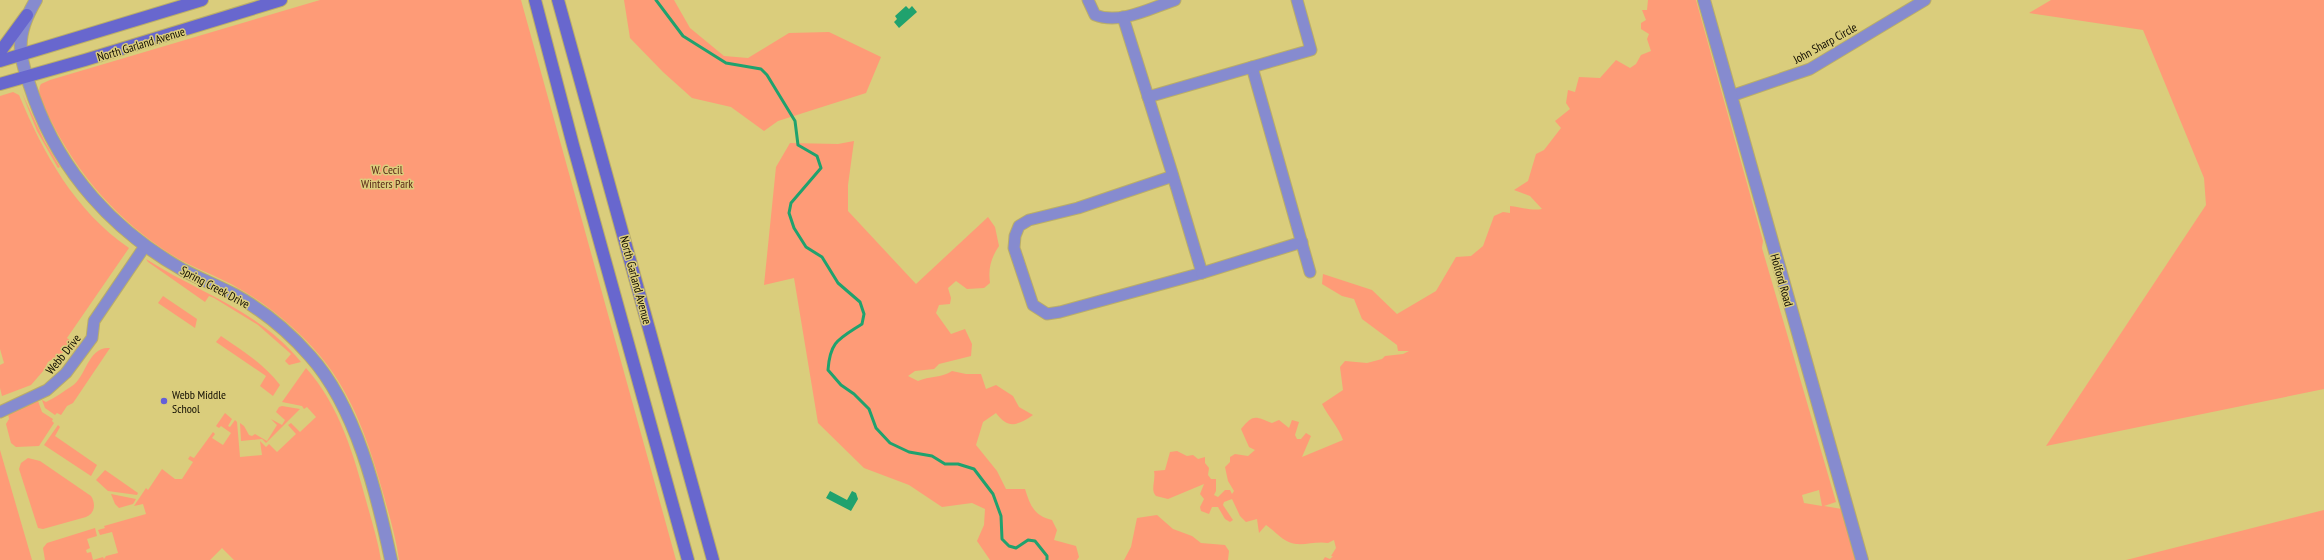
<svg xmlns="http://www.w3.org/2000/svg" width="2324" height="560" font-family="'PT Sans Narrow',sans-serif">
  <style>
    .green { fill: #fe9b77; fill-rule: evenodd }
    .water { fill: #20a26e }
    .lines { fill: none; stroke-linecap: round; stroke-linejoin: round }
    .stream { stroke: #20a26e; stroke-width: 3 }
    .minor-casing { stroke: #baae68; stroke-width: 13 }
    .tertiary-casing { stroke: #baae68; stroke-width: 14 }
    .secondary-casing { stroke: #baae68; stroke-width: 14 }
    .minor { stroke: #868bcf; stroke-width: 11 }
    .tertiary { stroke: #868bcf; stroke-width: 12 }
    .secondary { stroke: #6867ce; stroke-width: 12 }
    .poi-dot { fill: #645fd8; stroke: #dacd7c; stroke-width: 1.5 }
    .labels { text-anchor: middle; dominant-baseline: central; stroke-width: 3; stroke-linejoin: round; paint-order: stroke }
    .street-label { font-size: 12px; fill: #100c00; stroke: #dacd7c }
    .park-label { font-size: 12px; fill: #5a2917; stroke: #dacd7c }
    .poi-label { font-size: 12px; fill: #100c00; stroke: #dacd7c; text-anchor: start }
  </style>
  <rect width="100%" height="100%" fill="#dacd7c"/>
  <!-- green -->
  <g class="green">
    <path d="M320,0H521L676,560H399C396,537 389,515 383,493C369,444 354,397 321,357C296,327 266,303 231,284C212,274 191,267 172,255C119,222 78,175 50,119C46,111 35,93 41,84L50,80Z"/>
    <polygon points="624,0 674,0 690,28 724,56 748,58 789,33 829,32 881,57 866,93 778,121 764,131 731,107 692,98 663,72 630,38"/>
    <path d="M1648,0H1696L1763,241L1762,248L1836,502L1824,506L1842,509L1856,560H1323L1325,557L1330,559L1333,556H1331L1336,548L1334,540L1328,543C1317,541 1307,545 1296,544C1284,543 1276,532 1266,525L1259,533L1257,519L1246,522L1240,516L1232,499L1224,502L1223,505L1233,520L1230,522L1225,519L1218,507H1212L1209,514L1201,511L1200,507L1204,499L1200,494L1204,484L1168,499L1156,496C1150,490 1156,480 1154,471L1165,470L1170,452L1177,451L1187,456L1193,455L1198,459L1205,457V463L1209,468L1208,475L1211,479H1216V491L1214,495L1218,497L1225,490H1230L1232,494L1234,491L1228,481L1225,467L1230,462V457L1235,454L1248,456L1255,450L1249,447L1241,429C1253,414 1255,416 1272,423L1279,420L1289,428L1292,420L1299,422L1295,435L1297,439H1301L1306,433L1311,436L1302,457L1343,440C1338,426 1329,418 1322,404L1343,390L1340,367L1345,361L1367,363L1382,359L1385,356L1403,354L1409,351H1398L1397,345L1362,319L1354,299L1342,296L1322,284L1323,274L1372,290L1397,314L1436,291L1456,257L1471,256L1483,246L1494,216L1503,212L1510,213V206C1521,207 1531,211 1542,209L1530,196L1514,190L1528,181L1536,154L1544,150L1561,128L1555,121L1570,109L1566,103L1568,90L1575,92L1579,77L1600,78L1616,60L1630,68L1636,64L1641,55L1651,51L1647,39L1649,34L1641,29V23L1646,20L1642,10H1647ZM1819,490L1822,506L1804,503L1802,495Z"/>
    <polygon points="2051,0 2324,0 2324,389 2046,446 2206,205 2204,178 2143,30 2029,13"/>
    <path d="M13,92L19,95C43,153 75,211 129,248L67,338L78,347L67,350L48,362L44,370L31,385L2,396L0,388V365L4,363L0,349V96Z"/>
    <polygon points="22,93 44,140 60,167 58,168 37,131"/>
    <path d="M854,141L848,185V211L916,284L988,217L995,227L999,246C991,258 988,268 990,283L984,288L967,289L956,281L948,288L951,298L950,304L939,305L936,313L951,334L965,329L972,344L971,356L939,364L934,369L915,371L908,376L918,381C929,376 942,378 952,371L966,374H981L986,389L996,385L1013,396L1019,407L1033,415C1017,426 1008,429 996,413L983,422L976,445L997,471L1006,489H1025C1030,505 1034,516 1052,520L1057,530L1054,540L1076,546L1079,557L1077,560H990L977,541L984,525L985,509L972,503L942,507L909,485L864,468L818,423L794,278L764,285L776,167L790,143L838,144Z"/>
    <path d="M146,259C199,293 260,311 301,362L289,365L285,361L291,354L258,325L214,298L209,296L205,302L148,262Z"/>
    <polygon points="163,296 197,319 195,328 158,303"/>
    <path d="M221,336C243,351 264,364 280,385L273,396L260,386L266,376L216,342Z"/>
    <path d="M110,348L73,403L67,406L61,415L57,413L55,415L45,408L42,400L46,402C55,398 64,391 72,386C86,377 88,346 110,348Z"/>
    <path d="M306,368C340,406 354,456 367,504C372,522 378,541 381,560H234L222,548L210,560H45L43,548L47,543L95,528L97,536L87,539L90,548L86,550L87,553L91,552L93,560L103,557L104,559L106,556L118,553L112,532L100,535L98,530L105,528L104,526L146,514L143,504L134,506L146,488L148,490L162,469L175,479H182L193,462L188,459L190,456L194,458L213,432L215,434L212,438L223,445L231,433L221,426L219,428L216,426L225,413L232,419L228,426L230,427L235,420L237,422L240,457L262,455L260,441L266,447L269,444L277,452L296,434L288,425L291,423L300,432L316,417L307,407L304,409L302,406L282,402Z"/>
    <polygon points="38,401 42,412 53,419 52,421 54,423 39,446 16,447 11,443 6,424 9,419 8,413"/>
    <polygon points="282,406 300,409 266,443 262,439 241,441 240,423 244,426 249,435 252,436 255,434 267,441 277,425 271,419 282,425 285,420 276,412 279,407"/>
    <polygon points="58,425 60,427 55,436 97,465 91,476 44,445"/>
    <polygon points="0,450 32,560 0,560"/>
    <path d="M28,458L40,461L91,496C96,504 95,513 86,517L43,529L38,528L19,469L21,463Z"/>
    <polygon points="105,470 138,493 137,495 108,491 96,480"/>
    <polygon points="111,494 136,499 133,504 119,508 115,504"/>
    <polygon points="2324,510 2324,560 2126,560"/>
    <polygon points="1157,515 1173,529 1192,536 1201,543 1225,545 1229,551 1228,560 1124,560 1131,547 1137,518"/>
  </g>
  <!-- water -->
  <g class="water">
    <polygon points="906,6 909,9 912,6 917,12 899,28 894,22 897,19 895,16"/>
    <polygon points="830,491 847,500 852,491 856,493 858,499 851,511 826,498"/>
  </g>
  <g class="lines">
    <!-- stream -->
    <path class="stream" d="M656,0L683,36L726,63L761,69L767,75L795,121L798,145L817,156L821,168L791,203L789,213L794,228L806,247L822,257L838,283L860,302L864,314L862,324C839,339 830,341 828,370L841,385L854,394L869,409L876,428L890,443L909,452L932,456L945,464H958L974,469L993,494L1001,516L1002,539L1009,546L1016,548L1028,540L1035,541L1047,556V560"/>
    <defs>
      <g id="minor">
        <path d="M1088,0L1095,15C1120,25 1151,8 1175,0"/>
        <polyline points="1123,17 1173,176 1078,208 1029,220 1019,226 1015,236 1014,248 1033,305 1047,314 1060,312 1202,273 1173,176"/>
        <polyline points="1252,67 1310,272"/>
        <polyline points="1731,96 1810,69 1925,0"/>
        <polyline points="1148,97 1311,50 1297,0"/>
        <polyline points="1202,273 1302,242"/>
        <polyline points="0,412 47,390 66,373 92,338 94,321 145,246"/>
      </g>
      <g id="tertiary">
        <path d="M36,0C12,40 20,57 34,98C61,173 114,231 183,270C200,279 218,286 235,295C262,310 289,332 310,356C356,407 377,494 391,560"/>
        <polyline points="1704,0 1862,560"/>
      </g>
      <g id="secondary">
        <polyline points="535,0 573,145 688,560"/>
        <polyline points="558,0 713,560"/>
        <polyline points="0,52 27,15"/>
        <polyline points="0,61 202,0"/>
        <polyline points="0,84 85,60 281,0"/>
      </g>
    </defs>
    <!-- minor casing -->
    <use href="#minor" class="minor-casing"/>
    <!-- tertiary casing -->
    <use href="#tertiary" class="tertiary-casing"/>
    <!-- secondary casing -->
    <use href="#secondary" class="secondary-casing"/>
    <!-- minor -->
    <use href="#minor" class="minor"/>
    <!-- tertiary -->
    <use href="#tertiary" class="tertiary"/>
    <!-- secondary -->
    <use href="#secondary" class="secondary"/>
  </g>
  <!-- markers -->
  <circle class="poi-dot" cx="164" cy="401" r="4"/>
  <g class="labels">
    <!-- street labels -->
    <g class="street-label">
      <text transform="translate(1825 43) rotate(-29)">John Sharp Circle</text>
      <text transform="translate(141 44) rotate(-17)">North Garland Avenue</text>
      <text transform="translate(636 280) rotate(75)">North Garland Avenue</text>
      <text transform="translate(1782 280) rotate(74)">Holford Road</text>
      <text transform="translate(215 287) rotate(28)">Spring Creek Drive</text>
      <text transform="translate(63 354) rotate(-51)">Webb Drive</text>
    </g>
    <!-- park labels -->
    <g class="park-label">
      <text x="387" y="169">W. Cecil<tspan x="387" dy="14">Winters Park</tspan></text>
    </g>
    <!-- poi labels -->
    <g class="poi-label">
      <text x="172" y="394">Webb Middle<tspan x="172" dy="14">School</tspan></text>
    </g>
  </g>
</svg>
